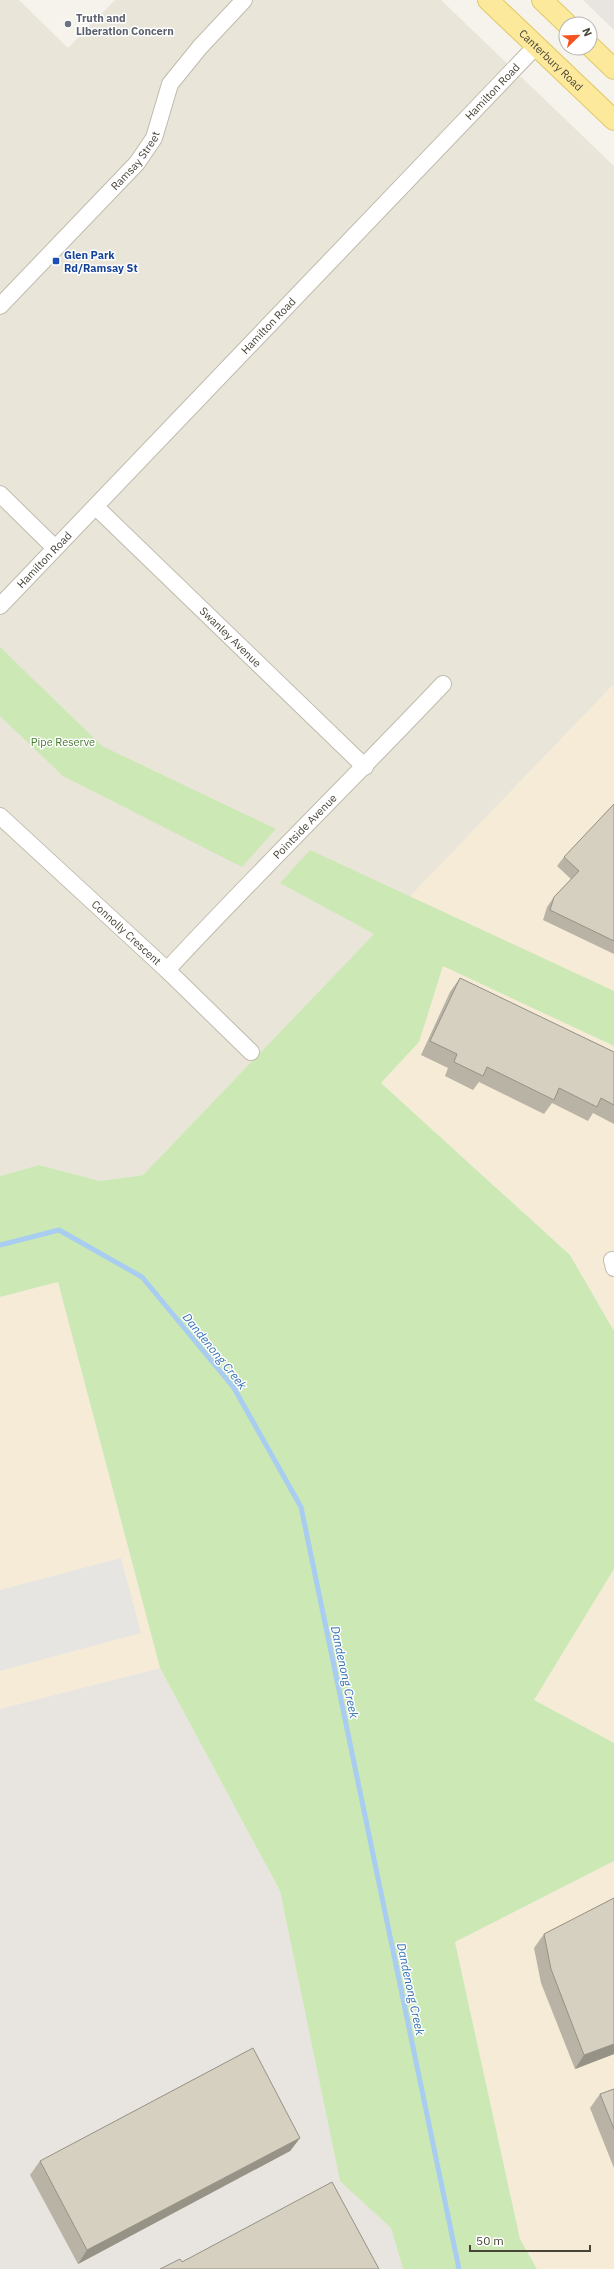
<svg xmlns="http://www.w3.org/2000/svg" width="614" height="2269" font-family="'IBM Plex Sans',sans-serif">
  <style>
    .residential { fill: #e9e5d9 }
    .commercial { fill: #f6ebd7 }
    .industrial { fill: #e8e4df }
    .green { fill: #cce8b5 }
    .parking { fill: #e7e5e2 }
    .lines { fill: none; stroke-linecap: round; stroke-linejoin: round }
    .stream { stroke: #a9cdf0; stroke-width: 5 }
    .minor-casing { stroke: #c0bbad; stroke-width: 18 }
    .major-casing { stroke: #e2c96b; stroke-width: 22 }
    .minor { stroke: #fff; stroke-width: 16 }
    .major { stroke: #fce99c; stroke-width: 20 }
    .wall { fill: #b8b3a5 }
    .shaded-wall { fill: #969286 }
    .building { fill: #d6d0c0; stroke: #969286 }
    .worship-dot { fill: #6b7280; stroke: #fff; stroke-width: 1.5 }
    .transit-dot { fill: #1a4fb4; stroke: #fff; stroke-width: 1.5 }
    .labels { text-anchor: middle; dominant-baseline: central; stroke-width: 3; stroke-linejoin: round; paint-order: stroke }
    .worship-label { font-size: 11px; font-weight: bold; fill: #5b616d; stroke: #fff; text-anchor: start }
    .street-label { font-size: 11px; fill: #494438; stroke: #fff }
    .transit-label { font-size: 11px; font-weight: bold; fill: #164399; stroke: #fff; text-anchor: start }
    .park-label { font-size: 11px; fill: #437b2c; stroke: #fff }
    .water-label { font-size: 12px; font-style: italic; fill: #3272b4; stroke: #fff }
  </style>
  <rect width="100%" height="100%" fill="#f5f3eb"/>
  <!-- residential -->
  <polygon class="residential" points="0,0 19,0 68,48 115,0 441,0 614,166 614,684 143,1175 100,1181 39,1165 0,1176"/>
  <!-- commercial -->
  <g class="commercial">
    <polygon points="614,684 614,1331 570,1255 381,1083 419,1042 374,934"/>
    <polygon points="58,1282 160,1668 0,1709 0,1297"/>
    <polygon points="614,1569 614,1743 534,1700"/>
    <polygon points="614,1861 614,2269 537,2269 520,2239 455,1942"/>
  </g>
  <!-- industrial -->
  <g class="industrial">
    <polygon points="583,0 614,0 614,30"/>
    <polygon points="160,1668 280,1891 340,2180 391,2228 403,2269 0,2269 0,1709"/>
  </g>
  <!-- green -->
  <g class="green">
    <polygon points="0,647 102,746 276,829 242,867 63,776 0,716"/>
    <polygon points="310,850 614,991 614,1046 443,966 419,1042 381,1083 570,1255 614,1331 614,1569 534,1700 614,1743 614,1861 455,1942 520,2239 537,2269 403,2269 391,2228 340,2181 280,1891 160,1668 58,1282 0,1297 0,1176 39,1165 100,1181 143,1175 374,934 280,883"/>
  </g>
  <!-- parking -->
  <polygon class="parking" points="121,1558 141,1633 0,1671 0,1590"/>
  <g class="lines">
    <!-- stream -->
    <polyline class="stream" points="0,1245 59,1230 142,1277 234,1388 301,1507 459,2269"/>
    <defs>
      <g id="minor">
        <path id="s1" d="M0,306L137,163L154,138L170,84L200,47L244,0"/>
        <polyline points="0,494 55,548"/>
        <path id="s2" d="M96,507L365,767"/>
        <path id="s3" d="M0,606L536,46"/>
        <path id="s4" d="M0,816L167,970L251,1052"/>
        <path id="s5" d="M167,970C257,873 352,780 443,684"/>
        <polyline points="612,1260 614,1268"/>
      </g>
      <g id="major">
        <path id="s6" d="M488,0L614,120"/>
        <polyline points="542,0 567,24"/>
        <polyline points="590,46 614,69"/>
      </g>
    </defs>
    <!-- minor casing -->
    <use href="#minor" class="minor-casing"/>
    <!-- major casing -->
    <use href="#major" class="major-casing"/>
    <!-- minor -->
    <use href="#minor" class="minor"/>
    <!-- major -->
    <use href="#major" class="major"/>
  </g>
  <!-- wall -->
  <g class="wall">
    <polygon points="614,804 614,954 543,920 547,907 554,897 571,879 557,866 564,857"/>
    <polygon points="460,978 614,1052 614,1124 593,1113 588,1121 552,1103 544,1114 479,1082 473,1090 445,1076 448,1068 421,1055 450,992"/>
    <polygon points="614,1898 614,2054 575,2069 541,1983 534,1948 544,1934"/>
    <polygon points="614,2089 614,2168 590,2108 600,2094"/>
    <polygon points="300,2138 290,2151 78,2264 30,2175 40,2161"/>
  </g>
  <!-- shaded-wall -->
  <g class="shaded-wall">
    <polygon points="614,2044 614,2054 575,2069 584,2055"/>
    <polygon points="300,2138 290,2151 78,2264 87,2250"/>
  </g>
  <!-- building -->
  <g class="building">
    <polygon points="614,804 614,941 550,910 554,897 579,871 564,857"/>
    <polygon points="460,978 614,1052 614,1105 601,1098 597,1107 559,1088 554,1100 487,1067 483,1076 454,1062 457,1054 430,1041"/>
    <polygon points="614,1898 614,2044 584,2055 551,1969 544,1934"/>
    <polygon points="253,2048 300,2138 87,2250 40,2161"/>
    <polygon points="614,2089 614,2129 600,2094"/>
    <polygon points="332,2182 379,2269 160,2269 180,2259 182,2262"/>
  </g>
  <!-- markers -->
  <circle class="worship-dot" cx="68" cy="24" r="4"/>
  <rect class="transit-dot" x="52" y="257" width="8" height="8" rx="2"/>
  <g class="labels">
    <!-- worship labels -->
    <g class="worship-label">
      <text x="76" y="18">Truth and<tspan x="76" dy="13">Liberation Concern</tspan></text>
    </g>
    <!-- street labels -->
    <g class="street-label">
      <text stroke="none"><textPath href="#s6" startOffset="87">Canterbury Road</textPath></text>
      <text stroke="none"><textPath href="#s3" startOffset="712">Hamilton Road</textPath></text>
      <text stroke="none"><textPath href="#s1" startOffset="199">Ramsay Street</textPath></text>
      <text stroke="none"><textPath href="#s3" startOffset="388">Hamilton Road</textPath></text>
      <text stroke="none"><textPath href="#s3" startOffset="64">Hamilton Road</textPath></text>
      <text stroke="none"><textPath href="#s2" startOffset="187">Swanley Avenue</textPath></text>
      <text stroke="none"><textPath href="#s5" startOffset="199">Pointside Avenue</textPath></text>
      <text stroke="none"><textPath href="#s4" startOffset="172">Connolly Crescent</textPath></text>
    </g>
    <!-- transit labels -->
    <g class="transit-label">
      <text x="64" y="255">Glen Park<tspan x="64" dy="13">Rd/Ramsay St</tspan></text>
    </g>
    <!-- park labels -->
    <g class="park-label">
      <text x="63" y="742">Pipe Reserve</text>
    </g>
    <!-- water labels -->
    <g class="water-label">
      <text transform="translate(215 1351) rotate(51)">Dandenong Creek</text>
      <text transform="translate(345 1672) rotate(78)">Dandenong Creek</text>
      <text transform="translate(411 1989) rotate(78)">Dandenong Creek</text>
    </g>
  </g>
  <!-- north arrow -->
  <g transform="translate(578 36) rotate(67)"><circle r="19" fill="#ffffff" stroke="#b6b4af"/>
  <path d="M0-3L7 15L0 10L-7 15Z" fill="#f65321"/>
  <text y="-6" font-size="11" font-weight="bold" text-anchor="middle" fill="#494438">N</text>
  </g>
  <!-- scale -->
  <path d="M470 2245v6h120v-6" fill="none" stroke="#494438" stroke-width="2"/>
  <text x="476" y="2245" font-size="12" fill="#494438" stroke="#ffffff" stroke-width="3" paint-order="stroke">50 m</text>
</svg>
